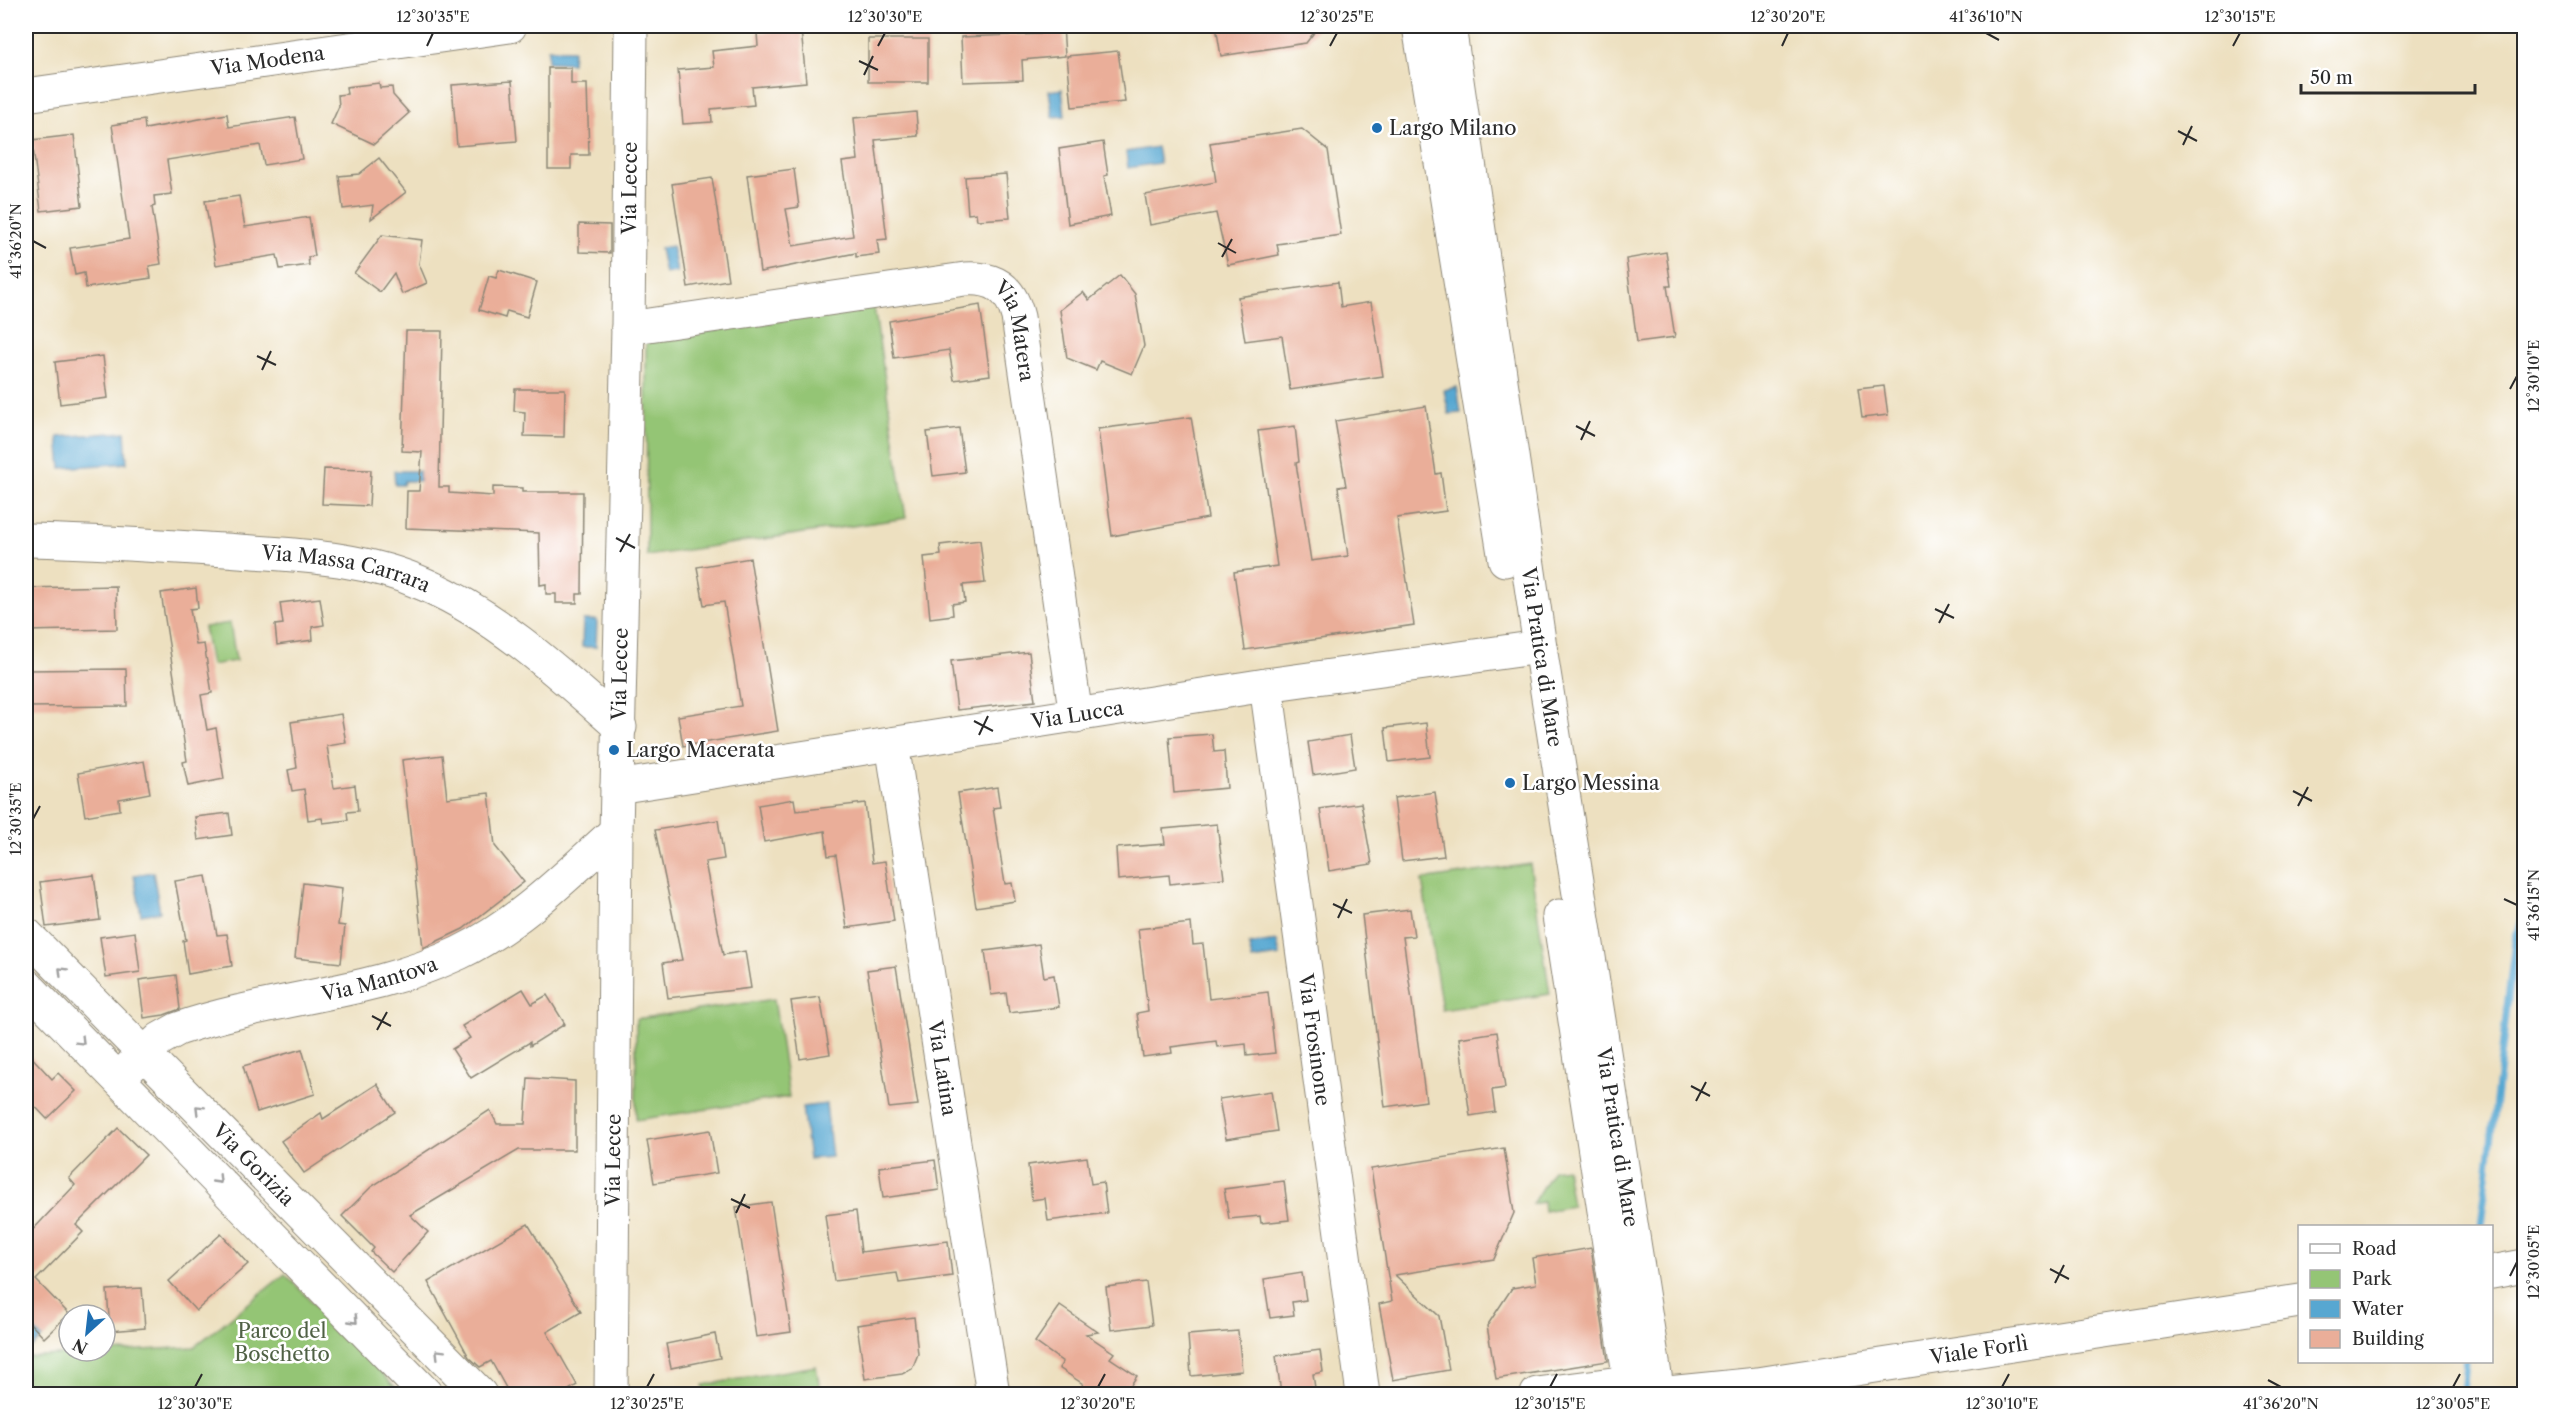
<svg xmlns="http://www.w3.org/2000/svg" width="2550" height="1420" font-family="'Libre Caslon Text',serif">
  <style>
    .green { fill: #94c575; stroke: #607850; stroke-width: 1.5 }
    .water { fill: #57a7d1; stroke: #41697e; stroke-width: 1.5 }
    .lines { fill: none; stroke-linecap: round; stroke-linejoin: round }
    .stream { stroke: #57a7d1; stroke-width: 7 }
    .building { fill: #eaae99 }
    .minor-casing { stroke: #8c8676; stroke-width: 35 }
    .minor { stroke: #fff; stroke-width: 33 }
    .oneway { stroke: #a0a0a0 }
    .ticks { fill: none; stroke: #2b2b2b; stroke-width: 2 }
    .poi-dot { fill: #1f6fb2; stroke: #fff; stroke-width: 2 }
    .labels { text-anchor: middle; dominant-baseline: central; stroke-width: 5; stroke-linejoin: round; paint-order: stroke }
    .street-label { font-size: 20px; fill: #2b2b2b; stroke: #fff }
    .poi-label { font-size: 20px; fill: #2b2b2b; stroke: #fff; text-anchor: start }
    .park-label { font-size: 20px; fill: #506145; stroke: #fff }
    .neatline { fill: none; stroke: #2b2b2b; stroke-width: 2 }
    .ticks-label { font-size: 15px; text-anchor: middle; fill: #2b2b2b }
  </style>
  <rect width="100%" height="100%" fill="#fff"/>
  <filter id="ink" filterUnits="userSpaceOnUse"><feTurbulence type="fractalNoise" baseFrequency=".0167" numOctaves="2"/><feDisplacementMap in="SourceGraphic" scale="12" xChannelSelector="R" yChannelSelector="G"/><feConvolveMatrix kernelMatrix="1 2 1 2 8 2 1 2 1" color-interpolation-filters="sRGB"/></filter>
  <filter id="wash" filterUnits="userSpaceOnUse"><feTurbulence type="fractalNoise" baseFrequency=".008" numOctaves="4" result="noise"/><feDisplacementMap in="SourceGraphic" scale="24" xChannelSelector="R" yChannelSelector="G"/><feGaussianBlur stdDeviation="1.35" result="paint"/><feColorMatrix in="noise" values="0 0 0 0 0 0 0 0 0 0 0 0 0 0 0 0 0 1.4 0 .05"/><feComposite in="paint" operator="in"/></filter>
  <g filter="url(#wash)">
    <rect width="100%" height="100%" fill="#ede0c0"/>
    <!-- green -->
    <g class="green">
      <polygon points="874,307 906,518 647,556 646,340"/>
      <polygon points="230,623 236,661 211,665 204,627"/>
      <polygon points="1530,864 1550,994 1442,1010 1422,880"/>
      <polygon points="774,999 789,1097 636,1120 636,1019"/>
      <polygon points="1566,1168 1572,1206 1544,1211 1543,1202 1532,1204 1553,1170"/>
      <polygon points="285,1274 402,1394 26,1394 26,1357 194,1347"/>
      <polygon points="816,1366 821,1394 705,1394 703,1385"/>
    </g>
    <!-- water -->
    <g class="water">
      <polygon points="548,49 573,50 572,63 548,62"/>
      <polygon points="1062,89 1065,116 1053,117 1049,91"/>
      <polygon points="1157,147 1160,163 1128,168 1126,152"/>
      <polygon points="672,246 677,272 665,274 660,248"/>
      <polygon points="1457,387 1461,413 1449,414 1444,390"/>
      <polygon points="125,432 127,463 61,468 58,437"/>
      <polygon points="394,471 419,471 420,481 404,481 403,485 395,485"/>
      <polygon points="583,620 597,620 596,647 582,647"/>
      <polygon points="153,872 160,912 141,915 134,875"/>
      <polygon points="1277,941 1280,956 1252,960 1249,945"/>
      <polygon points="826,1104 832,1157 809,1159 802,1107"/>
      <polygon points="26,1321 42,1338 30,1349 26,1344"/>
    </g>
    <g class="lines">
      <!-- stream -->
      <g class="stream">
        <polyline points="2481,1226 2515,941 2524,908"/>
        <polyline points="2463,1394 2466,1362"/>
      </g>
    </g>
    <g id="blocks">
      <!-- building -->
      <g class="building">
        <polygon points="1039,26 1063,26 1065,56 1022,60 1023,80 963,82 961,37 1040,34"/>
        <polygon points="1216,26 1319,26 1306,43 1221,56"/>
        <polygon points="801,29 806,82 752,87 754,105 711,109 712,122 683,124 678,70 714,67 712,51 758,46 757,33"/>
        <rect x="868" y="39" width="60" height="43"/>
        <polygon points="1118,51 1125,102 1072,107 1067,56"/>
        <polygon points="548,68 571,68 571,84 587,84 589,155 571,155 571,169 548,169"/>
        <polygon points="512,81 517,141 457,146 452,85"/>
        <polygon points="379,83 380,88 392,87 393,95 409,113 374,144 331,124 339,106 338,95 347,94 346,87"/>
        <polygon points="916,112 918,136 875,140 887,239 877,240 879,254 856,257 856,253 760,272 747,175 794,169 799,207 786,209 793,246 853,236 842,162 858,160 854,118"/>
        <polygon points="227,114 229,127 295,117 302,159 264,165 260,145 167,160 172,194 154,196 155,206 152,207 161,264 149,266 151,278 86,288 84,273 75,275 70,248 129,239 112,125 144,120 145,129"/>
        <polygon points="1302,129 1328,150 1341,235 1277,244 1279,255 1228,265 1216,213 1150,225 1145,195 1216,182 1210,143"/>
        <polygon points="74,135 82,206 41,211 32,140"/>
        <polygon points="1103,142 1108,175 1104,176 1111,216 1068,224 1059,149"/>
        <polygon points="379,158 406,192 371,219 373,205 343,209 339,176 359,174"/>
        <polygon points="1006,174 1010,218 977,220 976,213 968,214 965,177"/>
        <polygon points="712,178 728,280 688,287 672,184"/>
        <polygon points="239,196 245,227 309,217 315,256 308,257 309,265 280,269 277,255 216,265 205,201"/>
        <polygon points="579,224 610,225 610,253 579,252"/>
        <polygon points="382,235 422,240 419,264 427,283 402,294 394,273 380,292 354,273"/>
        <polygon points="1666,252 1671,286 1667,286 1675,337 1637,342 1626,259"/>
        <polygon points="499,270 537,282 527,317 507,311 505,318 479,310 489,276 496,278"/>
        <polygon points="1120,275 1135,294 1144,346 1132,374 1100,361 1096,370 1067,358 1060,310 1083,292 1089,300"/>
        <polygon points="1338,282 1341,307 1371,302 1383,376 1290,390 1282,336 1245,341 1238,297"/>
        <polygon points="980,305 990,375 954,380 949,350 894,358 889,321"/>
        <polygon points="406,331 442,331 439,487 449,487 449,493 493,496 493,487 522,488 522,492 583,492 582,594 577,594 577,603 556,603 556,594 546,594 546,584 540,585 539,533 406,528 407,491 419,491 422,452 402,451"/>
        <polygon points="103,356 108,398 60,404 55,362"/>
        <polygon points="1884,386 1888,415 1862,418 1858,389"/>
        <polygon points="515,389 565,389 564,437 524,436 525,412 514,411"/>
        <polygon points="1426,406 1436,474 1441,473 1446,511 1397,518 1414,625 1245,650 1234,572 1277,566 1258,431 1295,426 1299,462 1296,463 1311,561 1348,556 1338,487 1346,486 1335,421"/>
        <polygon points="1191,417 1208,518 1112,536 1098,429"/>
        <polygon points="959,428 965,472 933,476 927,432"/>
        <polygon points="324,469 371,470 369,506 322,504"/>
        <polygon points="980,540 985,583 963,585 965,602 952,604 953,615 930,618 924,557 941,555 940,545"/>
        <polygon points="750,558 778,731 683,746 678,716 741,706 724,602 704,605 697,567"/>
        <polygon points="116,586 117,629 26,631 26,588"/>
        <polygon points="196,588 198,608 190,609 196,645 204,644 212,693 201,695 207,730 216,728 224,779 188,786 183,762 187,761 161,593"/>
        <polygon points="320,598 324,625 312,627 313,640 277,645 275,625 283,624 280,603"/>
        <polygon points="1029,652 1035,701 957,710 951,661"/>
        <polygon points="126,669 127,706 26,707 26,670"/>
        <polygon points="341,714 346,743 327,746 334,788 355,785 358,811 347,812 348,820 323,823 322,818 308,820 304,789 292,791 288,770 297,768 291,722"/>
        <polygon points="1426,723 1430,757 1389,762 1385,728"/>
        <polygon points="1212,734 1214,752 1224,751 1227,788 1174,793 1169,737"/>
        <polygon points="1350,735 1355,768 1313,775 1308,742"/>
        <polygon points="442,755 447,798 489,793 495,846 524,882 463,929 423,948 402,760"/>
        <polygon points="144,761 150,793 119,799 120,810 85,816 78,773"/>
        <polygon points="997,787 1000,807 993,808 1005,884 1012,883 1015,901 976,907 958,793"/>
        <polygon points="1435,792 1444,856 1402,861 1394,798"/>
        <polygon points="794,799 796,811 865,803 872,863 885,861 894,921 847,928 836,855 828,856 825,831 764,842 758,805"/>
        <polygon points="1361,803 1372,864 1329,871 1320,809"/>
        <polygon points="229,813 232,835 198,840 195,817"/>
        <polygon points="718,820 724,859 705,862 723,955 745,951 751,988 668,998 663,963 682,960 655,830"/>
        <polygon points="1217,824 1224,878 1170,884 1169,875 1118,880 1116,848 1165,844 1163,829"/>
        <polygon points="94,875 100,920 46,927 40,882"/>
        <polygon points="206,876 217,935 227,934 232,966 188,974 183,941 186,940 175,881"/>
        <polygon points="303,883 342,888 338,925 345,926 341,963 295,958"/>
        <polygon points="1410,909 1414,936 1403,937 1426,1101 1385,1107 1362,915"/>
        <polygon points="1191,923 1193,945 1203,944 1209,999 1268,992 1275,1053 1247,1056 1246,1044 1217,1047 1216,1041 1171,1047 1172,1053 1143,1057 1137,1013 1148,1011 1138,929"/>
        <polygon points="135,932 140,972 106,977 100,937"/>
        <polygon points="1039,944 1044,977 1054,975 1059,1007 1009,1013 1006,993 991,995 985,951"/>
        <polygon points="896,966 918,1105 889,1108 867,970"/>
        <polygon points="176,975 180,1009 164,1015 144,1018 139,980"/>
        <polygon points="523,989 532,1004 547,995 565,1024 530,1046 530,1042 471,1078 452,1049 470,1038 462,1026"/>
        <polygon points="820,997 830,1054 800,1059 791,1001"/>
        <polygon points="1497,1032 1505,1088 1492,1090 1495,1112 1470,1116 1459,1038"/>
        <polygon points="302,1049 315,1094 257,1112 243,1066"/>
        <polygon points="26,1051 52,1079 58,1073 76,1091 47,1119 26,1097"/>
        <polygon points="528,1078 575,1081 575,1150 519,1150 410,1215 428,1232 392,1272 371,1252 374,1248 342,1216 371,1187 490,1110 497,1124 525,1124"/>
        <polygon points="377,1084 395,1112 304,1173 281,1141 321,1113 323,1119"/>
        <polygon points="1271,1091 1277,1131 1226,1139 1219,1099"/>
        <polygon points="118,1128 146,1155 76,1225 83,1232 36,1280 69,1314 44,1338 26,1319 26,1237 75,1185 69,1178"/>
        <polygon points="710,1130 717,1173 654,1183 647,1140"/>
        <polygon points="1504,1148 1514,1213 1494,1259 1395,1275 1439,1316 1449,1370 1393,1380 1379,1304 1392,1301 1371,1169"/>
        <polygon points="1087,1157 1091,1184 1103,1182 1107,1213 1048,1221 1045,1198 1032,1200 1028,1165"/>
        <polygon points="935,1160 939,1190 883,1198 879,1167"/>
        <polygon points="1284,1181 1289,1220 1261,1223 1260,1216 1229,1219 1224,1189"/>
        <polygon points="771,1202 791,1332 756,1337 736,1207"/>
        <polygon points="856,1211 861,1252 948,1241 952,1276 899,1283 897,1273 834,1281 825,1215"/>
        <polygon points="528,1224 581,1312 547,1332 577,1385 561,1395 510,1395 491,1361 480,1367 469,1357 428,1282"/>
        <polygon points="221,1234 248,1264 196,1311 169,1281"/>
        <polygon points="1591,1248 1608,1361 1496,1379 1487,1326 1512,1288 1536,1284 1532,1258"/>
        <polygon points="1302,1273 1306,1300 1292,1302 1294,1315 1270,1318 1264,1279"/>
        <polygon points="1146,1282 1152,1325 1111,1330 1106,1287"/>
        <polygon points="142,1288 145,1328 110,1331 107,1290"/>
        <polygon points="1060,1306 1098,1332 1086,1334 1114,1353 1110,1358 1137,1376 1124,1395 1076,1395 1083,1384 1059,1368 1063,1362 1035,1342"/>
        <polygon points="914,1317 918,1354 912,1369 902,1374 865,1379 857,1325"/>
        <polygon points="1238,1331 1242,1371 1191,1376 1188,1335"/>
        <polygon points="715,1334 720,1358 671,1368 666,1344"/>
        <polygon points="1320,1350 1323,1372 1313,1374 1315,1388 1281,1393 1276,1356"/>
      </g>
    </g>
  </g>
  <g filter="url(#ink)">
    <use href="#blocks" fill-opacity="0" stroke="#8c8676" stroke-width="1.5"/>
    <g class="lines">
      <defs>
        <g id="minor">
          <polyline points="1419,26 1505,560"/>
          <path id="s1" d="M1449,26L1540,647L1658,1394"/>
          <path id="s2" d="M26,95L510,26"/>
          <path id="s3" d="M628,328L965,279C994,277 1011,288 1018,317L1076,716"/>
          <path id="s4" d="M26,540C92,541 159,546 225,550C294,555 362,556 426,585C499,617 560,674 620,727"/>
          <path id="s5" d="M1266,685L1363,1394"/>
          <path id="s6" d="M892,744L993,1394"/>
          <path id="s7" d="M617,787L1266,685L1540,647"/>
          <polyline points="1559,916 1630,1381"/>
          <path id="s8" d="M26,934L480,1394"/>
          <polyline points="26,985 426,1394"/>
          <path id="s9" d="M128,1069L160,1039L178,1029C270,997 370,995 459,953C519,924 567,875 616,831"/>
          <polyline points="2492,1272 2524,1266"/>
          <path id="s10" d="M611,1394L616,831L628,328L631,26"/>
          <polyline points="1537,1394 1650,1379"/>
          <path id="s11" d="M1658,1394L1758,1384L2300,1301"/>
        </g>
      </defs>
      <!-- minor casing -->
      <use href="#minor" class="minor-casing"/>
      <!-- minor -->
      <use href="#minor" class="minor"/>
    </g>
    <!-- one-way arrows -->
    <defs><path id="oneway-chevron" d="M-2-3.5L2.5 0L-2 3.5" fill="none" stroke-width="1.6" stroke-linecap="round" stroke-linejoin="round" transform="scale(1.5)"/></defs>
    <g class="oneway">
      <use href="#oneway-chevron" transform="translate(62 971) rotate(-135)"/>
      <use href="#oneway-chevron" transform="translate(81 1041) rotate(45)"/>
      <use href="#oneway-chevron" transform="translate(199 1109) rotate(-135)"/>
      <use href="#oneway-chevron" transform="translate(218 1180) rotate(46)"/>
      <use href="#oneway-chevron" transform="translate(354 1320) rotate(46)"/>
      <use href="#oneway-chevron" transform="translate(439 1353) rotate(-135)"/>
    </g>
  </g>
  <!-- ticks -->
  <path class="ticks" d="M1986,33L1999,40M427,46L433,33M878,46L885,33M1330,46L1337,33M1782,46L1788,33M2233,46L2240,33M859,61L878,70M864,75L873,56M2178,131L2197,141M2183,145L2192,126M33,241L46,248M1218,243L1236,253M1222,257L1232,239M257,356L276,365M262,370L271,351M2510,389L2517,376M1576,426L1595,436M1581,440L1590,421M616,538L635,548M620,552L630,534M1935,609L1954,618M1939,623L1949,604M974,721L993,731M979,735L988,716M2293,791L2312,801M2298,806L2308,787M33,819L40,806M2504,899L2517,905M1333,904L1352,913M1338,918L1347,899M372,1016L391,1026M377,1030L387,1012M1691,1086L1710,1096M1696,1101L1706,1082M731,1199L750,1208M736,1213L745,1194M2050,1269L2069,1279M2510,1276L2517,1262M2055,1283L2064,1265M2268,1380L2281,1387M195,1387L202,1374M647,1387L654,1374M1098,1387L1105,1374M1550,1387L1557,1374M2002,1387L2009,1374M2453,1387L2460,1374"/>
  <!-- markers -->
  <g class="poi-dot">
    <circle cx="1377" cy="128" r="6"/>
    <circle cx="614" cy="750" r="6"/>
    <circle cx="1510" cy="783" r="6"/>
  </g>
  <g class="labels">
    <!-- street labels -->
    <g class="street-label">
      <text stroke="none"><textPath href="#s2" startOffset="244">Via Modena</textPath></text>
      <text stroke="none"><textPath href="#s10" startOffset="1206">Via Lecce</textPath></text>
      <text stroke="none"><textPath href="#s3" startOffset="426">Via Matera</textPath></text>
      <text stroke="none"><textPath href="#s4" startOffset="322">Via Massa Carrara</textPath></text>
      <text stroke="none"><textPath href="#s1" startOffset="638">Via Pratica di Mare</textPath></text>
      <text stroke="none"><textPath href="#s10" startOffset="720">Via Lecce</textPath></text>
      <text stroke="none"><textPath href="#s7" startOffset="466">Via Lucca</textPath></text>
      <text stroke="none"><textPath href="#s9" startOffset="272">Via Mantova</textPath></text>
      <text stroke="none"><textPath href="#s5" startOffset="358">Via Frosinone</textPath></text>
      <text stroke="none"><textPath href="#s6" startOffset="328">Via Latina</textPath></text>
      <text stroke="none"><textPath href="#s1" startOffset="1124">Via Pratica di Mare</textPath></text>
      <text stroke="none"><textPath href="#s10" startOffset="234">Via Lecce</textPath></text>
      <text stroke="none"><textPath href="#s8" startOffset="324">Via Gorizia</textPath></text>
      <text stroke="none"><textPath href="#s11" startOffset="324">Viale Forlì</textPath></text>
    </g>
    <!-- poi labels -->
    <g class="poi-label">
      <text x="1389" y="128">Largo Milano</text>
      <text x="626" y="750">Largo Macerata</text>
      <text x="1522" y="783">Largo Messina</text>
    </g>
    <!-- park labels -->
    <g class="park-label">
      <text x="282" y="1331">Parco del<tspan x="282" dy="23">Boschetto</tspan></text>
    </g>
  </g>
  <!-- margin -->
  <rect width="2550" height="1420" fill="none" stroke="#fff" stroke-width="66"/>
  <!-- legend -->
  <rect x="2298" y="1225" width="195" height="138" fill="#ffffff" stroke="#aaaaaa" stroke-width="1.5"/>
  <rect x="2310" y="1244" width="30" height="9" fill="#ffffff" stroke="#aaaaaa" stroke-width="1.5"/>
  <text x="2352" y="1255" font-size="18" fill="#2b2b2b">Road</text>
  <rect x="2310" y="1270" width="30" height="18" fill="#94c575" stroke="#aaaaaa" stroke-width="1.5"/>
  <text x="2352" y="1285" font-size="18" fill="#2b2b2b">Park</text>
  <rect x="2310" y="1300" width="30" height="18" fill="#57a7d1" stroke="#aaaaaa" stroke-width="1.5"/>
  <text x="2352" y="1315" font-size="18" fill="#2b2b2b">Water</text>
  <rect x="2310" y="1330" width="30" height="18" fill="#eaae99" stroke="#aaaaaa" stroke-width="1.5"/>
  <text x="2352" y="1345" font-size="18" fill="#2b2b2b">Building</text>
  <!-- north arrow -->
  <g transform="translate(87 1333) rotate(207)"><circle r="28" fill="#ffffff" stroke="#aaaaaa" stroke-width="1.5"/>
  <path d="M0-4.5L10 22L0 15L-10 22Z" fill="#1f6fb2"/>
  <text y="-9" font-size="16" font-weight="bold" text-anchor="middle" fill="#2b2b2b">N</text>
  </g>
  <!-- scale -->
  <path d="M2301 84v9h174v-9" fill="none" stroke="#2b2b2b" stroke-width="3"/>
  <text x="2310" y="84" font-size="18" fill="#2b2b2b" stroke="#ffffff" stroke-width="4.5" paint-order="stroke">50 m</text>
  <rect x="33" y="33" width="2484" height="1354" class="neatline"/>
  <g class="ticks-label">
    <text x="433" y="22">12°30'35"E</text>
    <text x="885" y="22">12°30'30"E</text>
    <text x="1337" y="22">12°30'25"E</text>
    <text x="1788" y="22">12°30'20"E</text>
    <text x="1986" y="22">41°36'10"N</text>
    <text x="2240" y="22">12°30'15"E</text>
    <text transform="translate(16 241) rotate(-90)" y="5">41°36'20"N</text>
    <text transform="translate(2534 376) rotate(-90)" y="5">12°30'10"E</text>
    <text transform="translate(16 819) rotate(-90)" y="5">12°30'35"E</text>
    <text transform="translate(2534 905) rotate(-90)" y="5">41°36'15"N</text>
    <text transform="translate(2534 1262) rotate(-90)" y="5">12°30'05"E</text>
    <text x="195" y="1409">12°30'30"E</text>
    <text x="647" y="1409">12°30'25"E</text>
    <text x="1098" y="1409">12°30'20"E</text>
    <text x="1550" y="1409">12°30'15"E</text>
    <text x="2002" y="1409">12°30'10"E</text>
    <text x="2281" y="1409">41°36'20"N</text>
    <text x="2453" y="1409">12°30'05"E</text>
  </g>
</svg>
